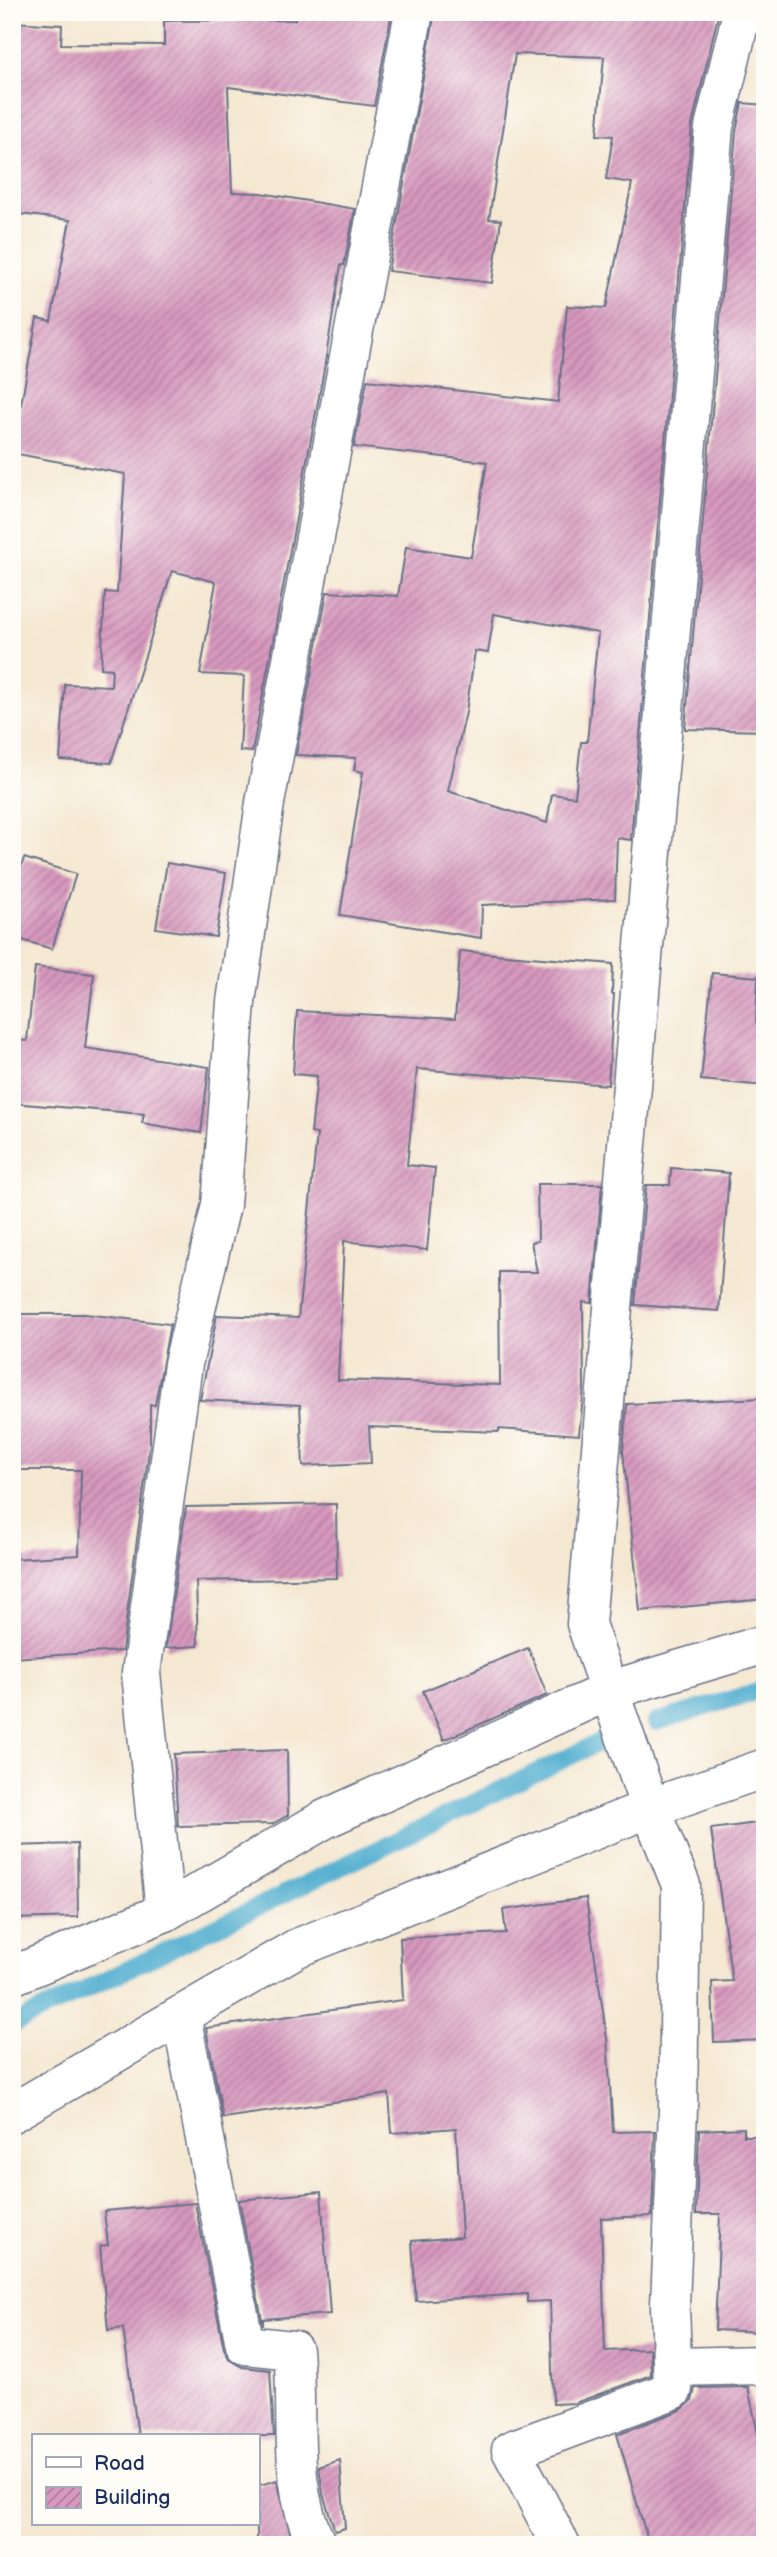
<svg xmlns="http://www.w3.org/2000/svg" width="777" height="2557" font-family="'Balsamiq Sans',sans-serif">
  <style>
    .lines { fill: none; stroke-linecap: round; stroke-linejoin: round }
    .stream { stroke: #50adcf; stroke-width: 18 }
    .building { fill: url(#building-hatch); fill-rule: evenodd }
    .minor-casing { stroke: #677087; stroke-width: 41 }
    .minor { stroke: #fff; stroke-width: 38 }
  </style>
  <defs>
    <pattern id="building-hatch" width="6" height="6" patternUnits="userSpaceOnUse" patternTransform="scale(1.75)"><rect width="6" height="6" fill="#d899be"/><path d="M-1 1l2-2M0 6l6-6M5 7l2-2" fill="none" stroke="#ae7d9e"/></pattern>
  </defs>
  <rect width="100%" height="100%" fill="#fdfcf7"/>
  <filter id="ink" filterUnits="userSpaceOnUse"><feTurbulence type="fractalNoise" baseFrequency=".0143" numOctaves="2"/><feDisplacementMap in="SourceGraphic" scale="14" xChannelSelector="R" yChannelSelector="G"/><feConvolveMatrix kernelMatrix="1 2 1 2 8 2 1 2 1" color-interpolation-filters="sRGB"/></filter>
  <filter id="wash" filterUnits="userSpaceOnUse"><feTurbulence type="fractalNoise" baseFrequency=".00686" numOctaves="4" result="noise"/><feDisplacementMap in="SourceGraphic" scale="28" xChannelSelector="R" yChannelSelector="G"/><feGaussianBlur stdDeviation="1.57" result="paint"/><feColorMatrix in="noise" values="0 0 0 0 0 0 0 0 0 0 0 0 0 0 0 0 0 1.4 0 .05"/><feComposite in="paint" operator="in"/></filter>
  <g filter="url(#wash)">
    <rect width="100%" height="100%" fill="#f5e8d2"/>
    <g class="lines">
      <!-- stream -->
      <g class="stream">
        <polyline points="656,1722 765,1689"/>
        <polyline points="12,2025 600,1742"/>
      </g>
    </g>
    <g id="blocks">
      <!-- building -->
      <g class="building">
        <polygon points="296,12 392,12 374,106 228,87 232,192 261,193 355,209 344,265 341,265 323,375 252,752 240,751 244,676 200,674 216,582 172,571 111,763 60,760 65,684 111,686 112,669 101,668 105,592 117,593 125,474 12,453 37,318 51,321 70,220 12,213 12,22 62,25 61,44 164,45 164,21 295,20"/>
        <path d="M435,12H719L692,125L631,840L617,838L615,899L482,905L481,938L340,915L363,772L354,770L356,758L296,755L327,592L398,596L406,547L471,557L487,462L354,447L367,380L558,402L567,306L606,308L632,183L606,179L613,136L597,135L604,57L515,54L489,219L501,220L492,283L388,271ZM494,614L598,633L587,742H581L575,797L552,794L547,823L448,791L466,712L475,651L488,653Z"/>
        <polygon points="742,103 765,105 765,731 685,729 736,131"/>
        <polygon points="24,858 76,874 52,949 12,937 12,896"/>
        <polygon points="167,863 226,873 216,937 156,928"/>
        <polygon points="460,951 613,964 612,994 614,994 608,1085 417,1069 407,1165 435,1168 427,1250 344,1241 338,1380 500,1385 499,1272 537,1272 531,1242 538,1241 537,1184 602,1184 592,1303 583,1302 584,1387 579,1435 499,1429 499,1432 369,1427 371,1463 303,1466 300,1405 200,1400 217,1315 298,1318 317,1134 311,1133 317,1076 293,1074 297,1011 455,1019"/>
        <polygon points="35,967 94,974 85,1048 209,1067 201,1133 142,1123 144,1114 12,1103 12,1040 27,1041"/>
        <polygon points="712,973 758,977 756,1022 765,1023 765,1086 701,1080"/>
        <polygon points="671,1168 729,1173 719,1311 635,1305 646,1185 670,1185"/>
        <polygon points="12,1314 85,1314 170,1324 155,1405 150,1405 150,1443 122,1651 12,1658 12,1559 79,1555 81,1470 12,1470"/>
        <polygon points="765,1398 765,1599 640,1611 623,1451 627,1404"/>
        <polygon points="336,1504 337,1578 196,1581 198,1646 166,1648 186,1507"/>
        <polygon points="528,1648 547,1695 444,1740 423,1691"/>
        <polygon points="287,1750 288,1815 272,1824 178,1826 174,1754"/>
        <polygon points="765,1822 765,2040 714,2042 712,1982 732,1981 711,1829"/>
        <polygon points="77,1844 78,1917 12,1919 12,1846"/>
        <polygon points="586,1898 607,2038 613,2132 655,2131 652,2216 601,2218 605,2351 650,2349 651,2375 575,2403 553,2404 550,2301 527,2302 527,2294 416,2301 412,2241 462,2237 456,2128 392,2133 389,2094 223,2118 206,2028 403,2000 400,1938 506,1933 503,1910"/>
        <polygon points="744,2128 744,2136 765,2136 765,2332 715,2330 720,2214 696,2214 699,2130"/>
        <polygon points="321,2192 330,2314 263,2319 263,2325 239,2200"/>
        <polygon points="195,2203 224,2349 230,2360 242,2367 270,2370 274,2436 138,2436 123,2328 108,2330 100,2246 108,2245 104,2211"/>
        <polygon points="748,2387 765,2467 765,2545 649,2545 617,2434 681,2410 692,2401 695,2388"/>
        <polygon points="340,2460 345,2528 335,2531 323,2494 319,2467"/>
        <polygon points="277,2480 293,2544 257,2545 257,2486"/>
      </g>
    </g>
  </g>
  <g filter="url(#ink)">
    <use href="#blocks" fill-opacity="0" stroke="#677087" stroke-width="2"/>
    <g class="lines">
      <defs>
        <g id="minor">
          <polyline points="165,1912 141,1673 183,1364 221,1205 236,1002 265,803 414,12"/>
          <polyline points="12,1976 165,1912 325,1819 611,1690 765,1644"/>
          <path d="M181,2015L245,2345L293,2350C299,2415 287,2485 317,2545"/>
          <polyline points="12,2113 297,1948 650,1808 765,1768"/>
          <polyline points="672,2367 765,2365"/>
          <polyline points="561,2545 511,2450 673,2390 670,2305 678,2109 681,1885 650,1808 586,1624 714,127 742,12"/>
        </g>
      </defs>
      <!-- minor casing -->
      <use href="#minor" class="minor-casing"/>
      <!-- minor -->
      <use href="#minor" class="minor"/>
    </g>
  </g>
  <!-- margin -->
  <rect width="777" height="2557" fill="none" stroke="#fdfcf7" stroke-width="42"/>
  <!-- legend -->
  <rect x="32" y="2434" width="228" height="91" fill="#fdfcf7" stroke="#a3aaba" stroke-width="2"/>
  <rect x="46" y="2457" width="35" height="10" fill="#ffffff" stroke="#a3aaba" stroke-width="2"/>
  <text x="94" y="2470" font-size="21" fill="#1b2f5e">Road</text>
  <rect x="46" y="2487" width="35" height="21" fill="url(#building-hatch)" stroke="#a3aaba" stroke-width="2"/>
  <text x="94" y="2504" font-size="21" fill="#1b2f5e">Building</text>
</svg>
